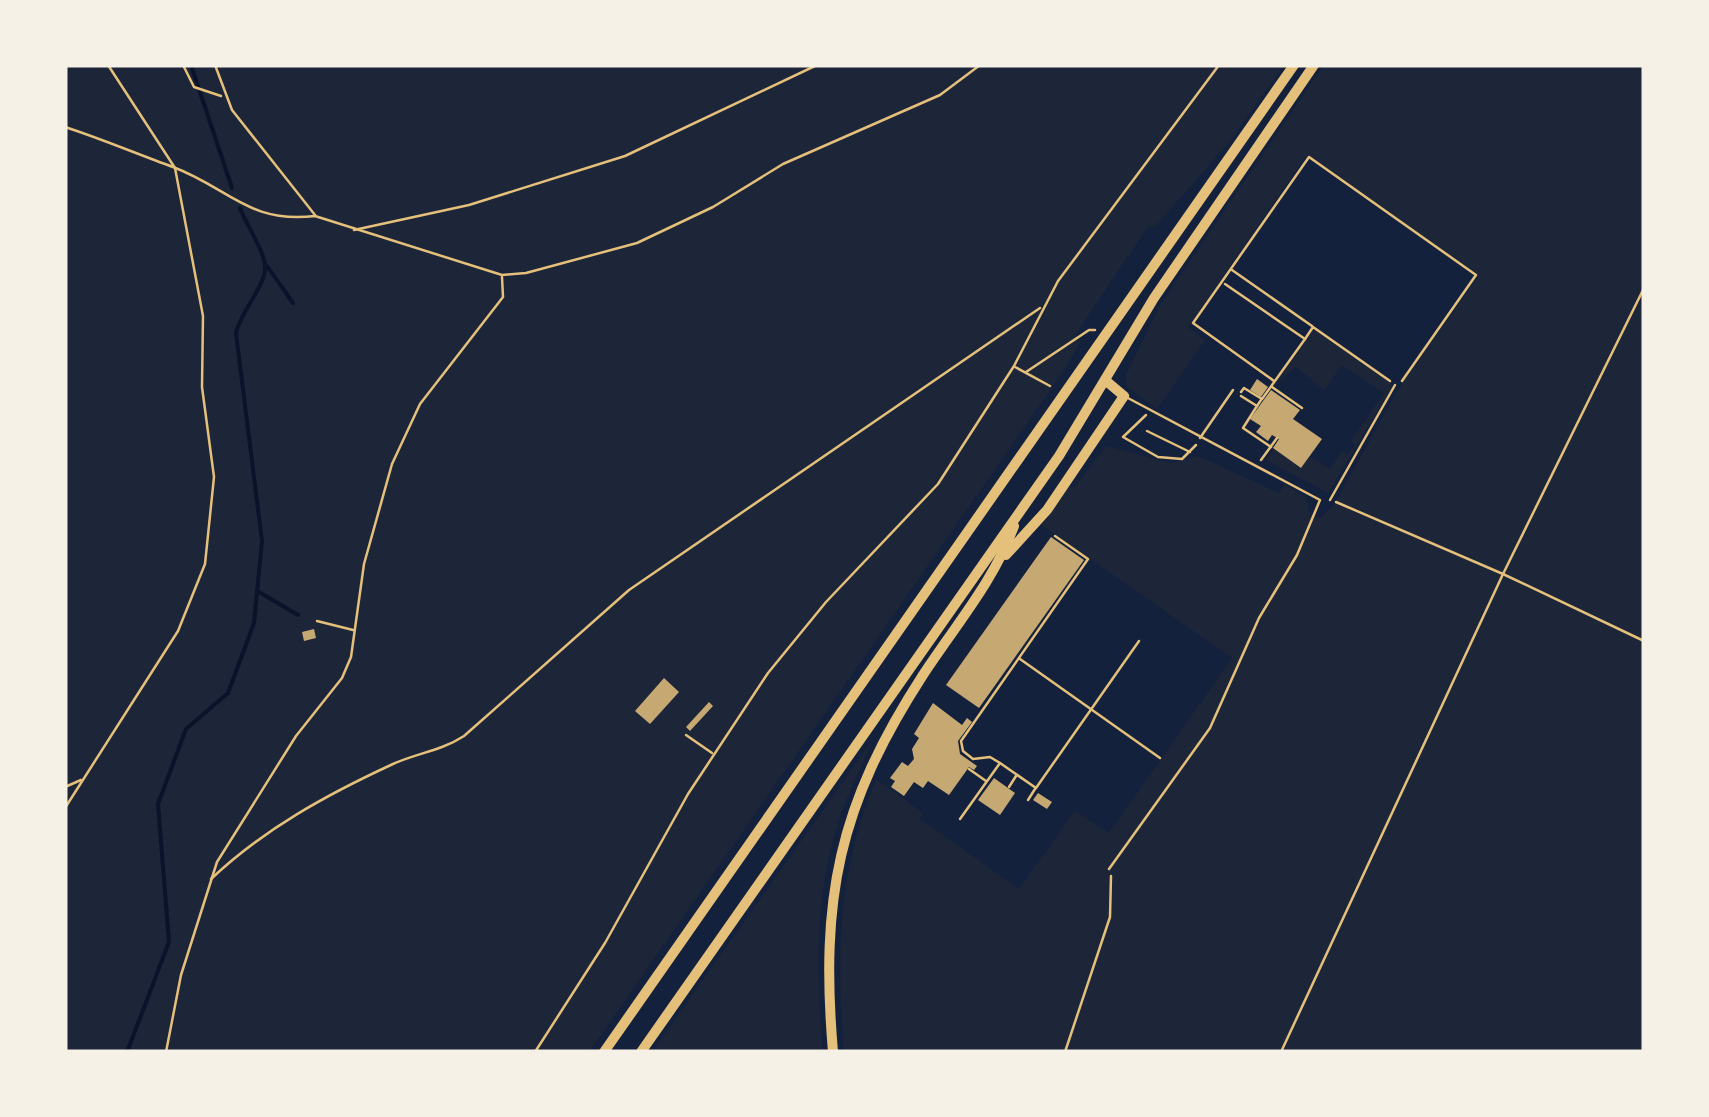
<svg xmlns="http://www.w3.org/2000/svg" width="1709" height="1117" font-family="'PT Sans Narrow',sans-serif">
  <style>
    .green { fill: #1d2539 }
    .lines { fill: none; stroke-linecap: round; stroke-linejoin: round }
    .stream { stroke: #0b132b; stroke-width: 4 }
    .building { fill: #c6a872 }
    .path { stroke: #e5c07b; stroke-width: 2.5 }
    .service { stroke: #e5c07b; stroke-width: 2.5 }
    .trunk { stroke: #e5c07b; stroke-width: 10 }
  </style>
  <rect width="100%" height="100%" fill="#14213d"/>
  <!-- green -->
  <g class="green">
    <polygon points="65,65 1284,65 1230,141 1154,228 1149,225 1076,334 1081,342 1062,373 589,1052 65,1052"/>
    <path d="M1324,65H1644V1052H844C836,956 838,870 876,779L923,813L920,819L1019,889L1075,811L1109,833L1232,658L1042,525L1070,486L1074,488L1106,446L1171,463L1198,456L1279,493L1284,484L1307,498L1309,512L1321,518L1334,504L1398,390L1479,275L1307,155L1188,327L1205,340L1157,409L1127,387L1126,375L1160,305Z"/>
    <polygon points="1314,329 1393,385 1328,493 1266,460 1274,449 1301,468 1310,457 1330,469 1342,451 1347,455 1355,445 1351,441 1384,393 1342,365 1324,390 1296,367 1274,386"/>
    <path d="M872,741C862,767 848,792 839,820C814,896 816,974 823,1052H652Z"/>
  </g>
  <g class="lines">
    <!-- stream -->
    <g class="stream">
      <polyline points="191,65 232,188"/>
      <polyline points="267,266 293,303"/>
      <polyline points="259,592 298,615"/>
      <path d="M127,1052L169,942L158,804L186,729L228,693L254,623L262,541L236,333C241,311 266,285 265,267C265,251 246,225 240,208"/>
    </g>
  </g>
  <!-- building -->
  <g class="building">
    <polygon points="1257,379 1268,387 1261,397 1250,390"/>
    <polygon points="1271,390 1300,410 1293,419 1322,439 1301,468 1273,448 1279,439 1272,435 1268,441 1256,432 1261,426 1250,419"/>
    <polygon points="1051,537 1084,560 979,708 946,685"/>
    <polygon points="314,629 316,638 304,641 302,632"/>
    <polygon points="664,678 679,692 650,724 635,711"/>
    <polygon points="709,702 713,706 690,731 686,727"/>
    <polygon points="933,703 962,725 967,718 972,722 958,741 960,754 977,766 974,770 969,767 949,795 928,781 923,788 914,782 904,796 891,787 895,781 890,778 902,762 908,766 914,759 912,749 919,738 914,734"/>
    <polygon points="994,778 1015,793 1000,815 978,800"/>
    <polygon points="1038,793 1052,802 1047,809 1033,800"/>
  </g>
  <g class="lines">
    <!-- path -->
    <g class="path">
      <polyline points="183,65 194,87 221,96"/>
      <polyline points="215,65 232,110 315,215"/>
      <path d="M65,127C102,139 137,154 173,167C229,188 249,224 315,216L502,275L526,273L637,243L713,207L783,164L940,95L980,65"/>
      <polyline points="354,230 469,205 625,156 817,65"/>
      <polyline points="1232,270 1312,326"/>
      <polyline points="1225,284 1305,339 1262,399 1244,388 1241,392"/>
      <polyline points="1305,339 1313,327 1390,381"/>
      <polyline points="1015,367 1050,386"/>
      <polyline points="1026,372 1089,330 1095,330"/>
      <polyline points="1274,381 1193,323 1309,157 1476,275 1402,381"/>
      <polyline points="1272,387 1302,408"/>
      <polyline points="1241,396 1257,406 1261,400"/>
      <polyline points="1257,406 1243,428 1271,447"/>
      <polyline points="1146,415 1123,437 1158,457 1182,459 1196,445"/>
      <polyline points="1147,431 1190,452"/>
      <polyline points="1261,460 1277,438"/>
      <polyline points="1336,502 1503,574 1644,641"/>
      <polyline points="317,621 353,630"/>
      <polyline points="1020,659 1160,758"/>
      <polyline points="686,735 712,753"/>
      <polyline points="1000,763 990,757 973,759 963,751 961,741 1088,559 1055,536"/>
      <polyline points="969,769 986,781"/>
      <polyline points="65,787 81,780"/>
      <polyline points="1009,787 1016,776"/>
      <polyline points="1028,800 1035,789"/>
      <polyline points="65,808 178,631 205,564 214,477 202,387 203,316 175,168 108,65"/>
      <polyline points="960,819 1000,763 1036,788 1139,641"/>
      <path d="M211,879C264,829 326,795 393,764C417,753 441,751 464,736L629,590L1040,308"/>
      <polyline points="166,1052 181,975 217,862 296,736 342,678 351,657 364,564 392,464 420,404 503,297 502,277"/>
      <polyline points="535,1052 605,943 688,794 768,673 826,602 938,484 1014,366 1058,281 1219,65"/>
      <polyline points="1065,1052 1110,917 1111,876"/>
      <polyline points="1281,1052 1503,574 1644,288"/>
    </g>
    <!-- service -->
    <g class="service">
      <polyline points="1200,438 1233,390"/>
      <polyline points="1330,500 1395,385"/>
      <polyline points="1109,869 1210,728 1259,618 1297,555 1320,500 1126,397"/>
    </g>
    <!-- trunk -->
    <g class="trunk">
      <polyline points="1006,555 1047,510 1124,396 1105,380"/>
      <polyline points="604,1052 1294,65"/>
      <polyline points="641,1052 1059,456 1154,298 1314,65"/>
      <path d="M833,1052C820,899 838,806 923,675C955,626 994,581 1014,526"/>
    </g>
  </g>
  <!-- border -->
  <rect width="1709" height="1117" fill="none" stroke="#f6f1e7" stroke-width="135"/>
</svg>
